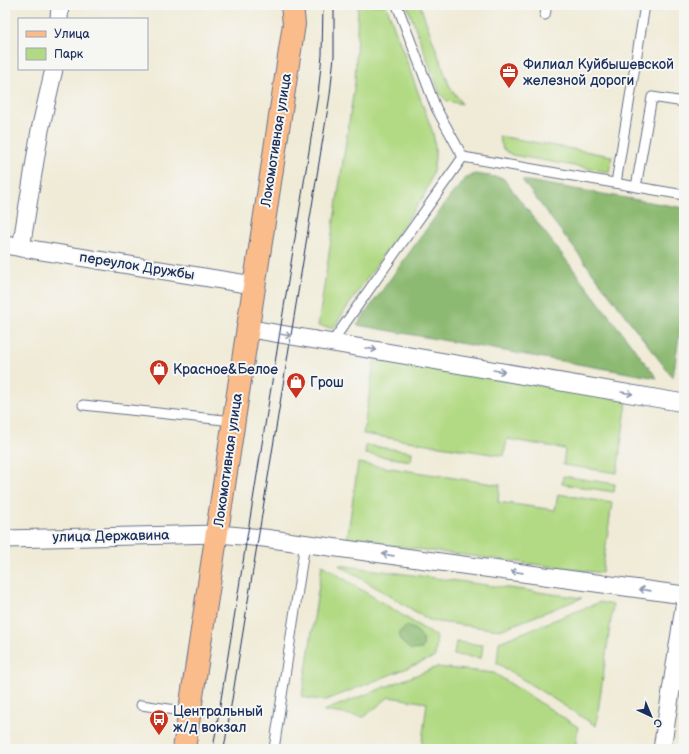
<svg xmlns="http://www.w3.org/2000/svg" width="689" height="754" font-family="'Balsamiq Sans',sans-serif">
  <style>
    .green { fill: #b2da84; stroke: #668471 }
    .forest { fill: #8dba72; stroke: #547468 }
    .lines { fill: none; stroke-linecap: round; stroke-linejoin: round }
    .lane-casing { stroke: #667188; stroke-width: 11 }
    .street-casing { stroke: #667188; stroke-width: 19 }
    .primary-casing { stroke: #667188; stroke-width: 24 }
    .lane { stroke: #fff; stroke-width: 9 }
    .street { stroke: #fff; stroke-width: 17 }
    .primary { stroke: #fabc8b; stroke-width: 22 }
    .tram { stroke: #1b2f5e; stroke-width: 1 }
    .oneway { stroke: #8d97ae }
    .labels { text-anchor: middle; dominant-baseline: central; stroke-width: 4; stroke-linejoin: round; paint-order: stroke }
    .poi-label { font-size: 14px; fill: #1b2f5e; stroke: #f6f6f2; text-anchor: start }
    .street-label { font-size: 14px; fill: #1b2f5e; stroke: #f6f6f2 }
  </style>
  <rect width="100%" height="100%" fill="#f6f6f2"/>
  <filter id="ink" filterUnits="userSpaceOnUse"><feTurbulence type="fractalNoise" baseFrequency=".025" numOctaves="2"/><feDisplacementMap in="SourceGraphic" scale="8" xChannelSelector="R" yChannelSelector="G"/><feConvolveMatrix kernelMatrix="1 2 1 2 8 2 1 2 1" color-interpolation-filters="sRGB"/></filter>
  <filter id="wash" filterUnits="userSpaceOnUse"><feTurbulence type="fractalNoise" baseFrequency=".012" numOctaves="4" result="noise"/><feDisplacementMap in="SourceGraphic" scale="16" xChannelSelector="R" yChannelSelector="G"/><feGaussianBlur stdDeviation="0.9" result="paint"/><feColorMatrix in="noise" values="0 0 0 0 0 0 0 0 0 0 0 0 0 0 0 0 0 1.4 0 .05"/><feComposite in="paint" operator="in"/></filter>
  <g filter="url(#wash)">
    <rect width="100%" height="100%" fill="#f0ebd7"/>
    <!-- green -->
    <g class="green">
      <path d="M358,5H386L433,133C438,157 434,175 423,197L333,328L318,326L355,82Z"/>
      <polygon points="407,5 420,5 449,85 462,104 447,101 440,94"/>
      <polygon points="499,136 612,156 609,172 512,155 503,149"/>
      <polygon points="375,357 627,401 617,473 563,465 565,449 507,439 504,456 363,434"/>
      <polygon points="366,445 412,452 411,461 365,454"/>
      <polygon points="358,463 500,485 498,502 555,510 558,494 612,503 602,573 347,540"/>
      <polygon points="563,476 615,484 614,492 562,484"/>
      <polygon points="322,565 437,637 435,657 324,701 302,697"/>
      <polygon points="339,565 582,598 500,630 431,621"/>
      <polygon points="600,602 613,605 596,726 497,663 499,642"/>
      <polygon points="456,642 483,645 481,658 454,655"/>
      <polygon points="437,667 494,673 578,727 575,749 556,747 554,749 421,749 427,703 389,697 364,717 323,711"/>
    </g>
    <!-- forest -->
    <g class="forest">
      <polygon points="475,174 503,178 657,378 357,325 451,195 466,178"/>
      <polygon points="522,180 684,208 684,301 673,378"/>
      <path d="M407,626C417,630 427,637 422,649L411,650L401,641L399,632Z"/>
    </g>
  </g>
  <g filter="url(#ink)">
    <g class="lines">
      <defs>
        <g id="lane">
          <polyline points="397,5 436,108 463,157"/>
          <polyline points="545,15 547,5"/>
          <polyline points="463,157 684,195"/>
          <polyline points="616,183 645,5"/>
          <polyline points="636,187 652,97 684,102"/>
          <polyline points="332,342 463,157"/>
          <polyline points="83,405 233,421"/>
          <polyline points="141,705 190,712"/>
          <polyline points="274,749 305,543"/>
        </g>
        <g id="street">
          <polyline points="59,19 60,5"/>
          <polyline points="5,245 253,285"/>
          <polyline points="21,248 40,130 54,69"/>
          <polyline points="246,328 684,403"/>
          <polyline points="5,539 218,534 264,538 684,595"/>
          <polyline points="662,749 684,607"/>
        </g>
        <polyline id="primary" points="184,749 294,24 292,5"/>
      </defs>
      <!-- lane casing -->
      <use href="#lane" class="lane-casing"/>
      <!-- street casing -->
      <use href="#street" class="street-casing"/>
      <!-- primary casing -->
      <use href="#primary" class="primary-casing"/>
      <!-- lane -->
      <use href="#lane" class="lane"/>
      <!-- street -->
      <use href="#street" class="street"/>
      <!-- primary -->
      <use href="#primary" class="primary"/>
      <!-- tram -->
      <g class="tram">
        <polyline points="213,749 318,95 322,55 323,5"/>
        <polyline points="224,749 330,95 334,56 334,5"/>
      </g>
    </g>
    <!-- one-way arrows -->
    <defs><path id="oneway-shaft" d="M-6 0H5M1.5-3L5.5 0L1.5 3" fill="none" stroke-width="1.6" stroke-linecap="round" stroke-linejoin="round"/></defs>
    <g class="oneway">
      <use href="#oneway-shaft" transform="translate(285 335) rotate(9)"/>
      <use href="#oneway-shaft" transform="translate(371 349) rotate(10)"/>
      <use href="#oneway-shaft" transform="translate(499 371) rotate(10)"/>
      <use href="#oneway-shaft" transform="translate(627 393) rotate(10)"/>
      <use href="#oneway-shaft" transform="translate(388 555) rotate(-172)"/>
      <use href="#oneway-shaft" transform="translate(517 572) rotate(-172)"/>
      <use href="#oneway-shaft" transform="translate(645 590) rotate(-172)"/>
    </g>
  </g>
  <!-- icons -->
  <defs>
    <symbol id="office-pin" viewBox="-11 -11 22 30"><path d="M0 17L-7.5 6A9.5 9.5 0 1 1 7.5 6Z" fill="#c8321e" stroke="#f6f6f2"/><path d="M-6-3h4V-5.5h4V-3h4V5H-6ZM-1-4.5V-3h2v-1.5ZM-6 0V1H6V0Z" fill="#fff"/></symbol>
    <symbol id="shop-pin" viewBox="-11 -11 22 30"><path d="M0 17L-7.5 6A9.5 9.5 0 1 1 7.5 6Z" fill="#c8321e" stroke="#f6f6f2"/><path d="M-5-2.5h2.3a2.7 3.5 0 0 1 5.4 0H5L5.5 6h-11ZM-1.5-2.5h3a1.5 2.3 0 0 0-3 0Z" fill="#fff"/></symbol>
    <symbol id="bus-pin" viewBox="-11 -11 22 30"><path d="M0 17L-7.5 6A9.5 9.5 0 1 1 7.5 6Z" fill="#c8321e" stroke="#f6f6f2"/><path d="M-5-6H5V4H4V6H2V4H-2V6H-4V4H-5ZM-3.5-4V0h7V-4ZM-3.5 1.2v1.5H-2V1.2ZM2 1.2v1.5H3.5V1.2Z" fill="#fff"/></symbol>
  </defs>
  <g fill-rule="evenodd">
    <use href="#office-pin" x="498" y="61" width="22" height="30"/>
    <use href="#shop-pin" x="148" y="358" width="22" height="30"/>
    <use href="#shop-pin" x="285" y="371" width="22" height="30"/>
    <use href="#bus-pin" x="148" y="708" width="22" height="30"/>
  </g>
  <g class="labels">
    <!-- poi labels -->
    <g class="poi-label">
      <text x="523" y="64">Филиал Куйбышевской<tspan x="523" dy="16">железной дороги</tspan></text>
      <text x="173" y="369">Красное&amp;Белое</text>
      <text x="310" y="382">Грош</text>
      <text x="173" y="711">Центральный<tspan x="173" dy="16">ж/д вокзал</tspan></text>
    </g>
    <!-- street labels -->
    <g class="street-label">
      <text transform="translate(276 140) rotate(-81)">Локомотивная улица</text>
      <text transform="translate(137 266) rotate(9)">переулок Дружбы</text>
      <text transform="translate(228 460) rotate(-82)">Локомотивная улица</text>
      <text transform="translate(111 536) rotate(-1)">улица Державина</text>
    </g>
  </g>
  <!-- margin -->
  <rect width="689" height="754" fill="none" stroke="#f6f6f2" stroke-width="20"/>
  <!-- legend -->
  <rect x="18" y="18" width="130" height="52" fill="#f6f6f2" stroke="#9ea6b7"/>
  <rect x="26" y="31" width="20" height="6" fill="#fabc8b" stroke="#9ea6b7"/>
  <text x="54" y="38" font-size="12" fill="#1b2f5e">Улица</text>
  <rect x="26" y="48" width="20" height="12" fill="#b2da84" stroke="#9ea6b7"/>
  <text x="54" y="58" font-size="12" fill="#1b2f5e">Парк</text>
  <!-- north arrow -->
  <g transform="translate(651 716) rotate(136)" stroke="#f6f6f2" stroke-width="3" paint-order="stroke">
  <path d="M0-3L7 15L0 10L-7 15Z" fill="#1b2f5e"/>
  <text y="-6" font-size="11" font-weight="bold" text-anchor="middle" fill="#1b2f5e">С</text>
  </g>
</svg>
